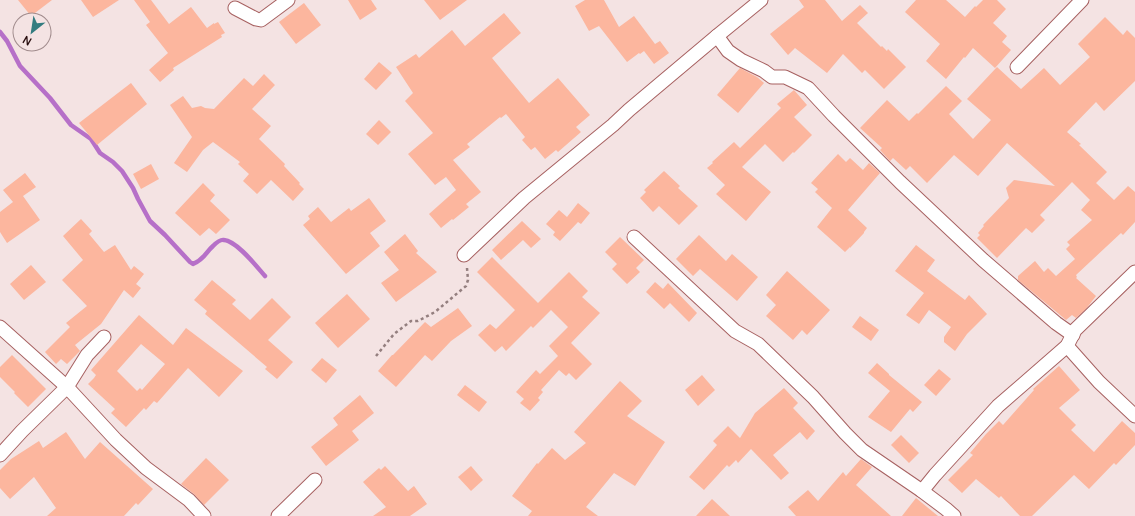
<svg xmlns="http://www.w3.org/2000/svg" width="1135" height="516" font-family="Manrope,sans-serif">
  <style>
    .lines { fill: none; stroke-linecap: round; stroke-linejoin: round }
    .stream { stroke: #b670c8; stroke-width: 4.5 }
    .building { fill: #fcb69e; fill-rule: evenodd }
    .street-casing { stroke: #a76161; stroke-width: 15 }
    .path { stroke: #947f7f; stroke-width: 2.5; stroke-dasharray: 3 3; stroke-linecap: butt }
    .street { stroke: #fff; stroke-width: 13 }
  </style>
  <rect width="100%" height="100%" fill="#f4e3e3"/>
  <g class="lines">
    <!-- stream -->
    <path class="stream" d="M0,32L7,41L20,66L50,98L71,125L91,139L100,153L113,162L122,171L133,188L138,199L150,221L165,235L190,262L193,264C205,259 205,253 213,246C216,243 220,239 224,240C237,241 257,267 265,276"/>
  </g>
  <!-- building -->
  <g class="building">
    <polygon points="18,0 52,0 31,16"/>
    <polygon points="81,0 119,0 93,17"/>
    <polygon points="134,0 151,0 169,24 191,7 207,28 214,23 214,24 218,22 225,33 221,35 222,37 173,68 174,70 160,82 149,70 168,53 146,25 150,22"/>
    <polygon points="348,0 371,0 377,9 360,20"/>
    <polygon points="424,0 467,0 440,20"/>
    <polygon points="585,0 604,0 619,27 634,16 655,44 660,41 669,53 654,64 644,51 640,54 639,53 627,62 599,26 589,31 575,6"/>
    <polygon points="799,0 825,0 842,21 860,5 868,13 857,23 881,47 882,46 887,51 888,49 906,67 884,89 865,70 862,73 843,54 827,73 795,48 788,55 770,34 804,7"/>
    <polygon points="916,0 946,0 965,17 975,6 976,7 983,0 997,0 1006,9 993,23 1007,36 1002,42 1011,50 995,68 973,48 965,58 964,57 946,79 926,61 940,44 905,12"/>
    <polygon points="304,3 321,25 296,44 279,22"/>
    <polygon points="504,13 521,33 492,58 529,103 558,78 590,115 576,127 581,132 558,152 556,150 545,159 535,147 531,150 522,140 525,137 506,114 501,118 500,117 467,144 470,147 453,160 481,192 466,204 469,207 453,220 452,219 441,228 429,214 456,190 446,177 435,185 408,154 433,133 405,101 413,93 396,67 416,54 419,58 452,30 465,46"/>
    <polygon points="1105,17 1123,35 1127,30 1135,38 1135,81 1104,111 1096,102 1067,132 1081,144 1079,145 1107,172 1096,183 1114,200 1128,186 1135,192 1135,222 1123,235 1121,233 1076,275 1077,277 1076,278 1096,296 1086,309 1076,318 1072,315 1066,320 1018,280 1018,276 1035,261 1044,272 1048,268 1056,276 1075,259 1066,249 1070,245 1067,242 1092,220 1081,210 1090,200 1072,182 1040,215 1045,220 1032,233 1026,228 997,258 977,238 980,235 978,233 984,226 983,225 1009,198 1006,188 1014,180 1055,186 1007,143 978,176 954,155 927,183 910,166 906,170 893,158 890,161 880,150 882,148 860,128 887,100 909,121 917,113 918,114 946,86 962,101 949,114 973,139 991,120 967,99 997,67 1021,89 1044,68 1060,85 1090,57 1078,44"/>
    <polygon points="379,62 392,73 376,90 364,79"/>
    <polygon points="740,68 757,77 764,83 738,113 717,95"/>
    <polygon points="264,74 275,85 252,109 271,126 259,139 285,164 284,166 300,183 299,184 304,189 293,201 271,180 257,194 243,181 249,174 238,164 240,162 213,142 203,150 187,172 174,163 192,137 170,105 183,96 192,108 201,106 205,108 214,109 244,78 253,86"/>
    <polygon points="131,83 147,104 97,145 79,123"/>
    <polygon points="794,90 807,105 794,117 812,135 794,153 793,152 783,162 765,144 742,167 771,192 746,221 716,194 725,185 707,168 713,163 712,162 734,142 740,148 781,108 777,104"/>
    <polygon points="379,120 391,132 378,145 366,134"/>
    <polygon points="838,154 846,162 850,158 863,170 869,163 880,173 848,210 867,228 864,232 864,233 850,248 850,247 845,252 817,227 832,208 815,192 818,189 811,183"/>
    <polygon points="151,164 159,179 141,189 133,174"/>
    <polygon points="664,171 680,186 678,188 698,206 679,225 659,206 653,212 640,198 646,192 644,190"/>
    <polygon points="25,173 36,187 23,196 40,220 7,243 0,232 0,212 13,202 3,190"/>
    <polygon points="203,183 215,195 210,201 230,220 216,234 209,228 200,236 175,213"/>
    <polygon points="369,198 386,221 370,233 380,246 346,274 303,225 310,219 308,216 318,207 331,222 349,208 351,211"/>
    <polygon points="578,203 590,213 581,224 578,222 560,241 553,235 555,232 546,224 559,210 567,217"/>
    <polygon points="81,219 92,231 89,234 104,252 115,245 131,270 134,266 144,274 136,284 141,288 133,298 124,290 101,324 75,345 80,351 67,364 61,359 56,364 45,352 70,327 66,323 87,306 62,280 83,260 63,236"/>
    <polygon points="522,221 541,239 531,248 523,240 501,260 492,250"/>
    <polygon points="405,234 418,251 416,253 437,272 396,302 381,283 399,270 384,252"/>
    <polygon points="699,235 726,261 732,254 758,277 737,301 700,269 693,276 676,259"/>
    <polygon points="620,237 644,260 636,268 640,272 627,284 612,269 617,264 605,252"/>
    <polygon points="916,245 935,260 927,271 965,300 969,295 987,314 967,334 955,351 944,342 944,337 951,327 929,310 919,324 906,315 924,293 895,271"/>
    <polygon points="492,257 538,303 569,272 588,291 582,297 600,313 571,343 592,364 576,380 569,373 566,376 559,370 541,390 543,392 538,398 540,400 530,411 520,403 524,399 516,392 536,370 540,374 558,356 549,346 568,327 551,310 533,328 531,326 506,351 502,346 495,352 478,335 490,324 496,329 515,310 477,272"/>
    <polygon points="31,265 46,282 24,300 10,284"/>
    <polygon points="787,271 830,310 807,335 802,330 793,340 766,316 776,305 766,295"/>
    <polygon points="212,280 236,300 232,304 250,320 272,298 291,317 268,340 293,362 277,379 265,369 267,367 205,314 207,311 194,300"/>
    <polygon points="655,282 663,289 668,283 697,313 689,322 670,303 664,309 646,292"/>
    <polygon points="347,294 370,319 338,348 315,323"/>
    <polygon points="458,308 472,326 451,341 432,361 425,355 396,387 378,371 392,355 393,355 425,322 431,327"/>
    <path d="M139,315L173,345L186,328L243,371L219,397L188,368L157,403L154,401L146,410L144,408L126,427L111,413L115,409L88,384L94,378L96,375L91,370ZM141,344L165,364L142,390L140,388L137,391L117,371Z"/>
    <polygon points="860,316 879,330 871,341 852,327"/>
    <polygon points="12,355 46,389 28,407 14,393 15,392 0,377 0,367"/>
    <polygon points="322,358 337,370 326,383 311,370"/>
    <polygon points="877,363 889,374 889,375 922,402 913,412 910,409 891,432 868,417 890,391 868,373"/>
    <polygon points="1059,366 1080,390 1059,408 1076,425 1071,430 1094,452 1122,421 1135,433 1135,445 1116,465 1114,463 1089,489 1074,475 1032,516 1020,516 1001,496 999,498 976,479 962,493 948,480 973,455 970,453 986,434 999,421 1003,425 1034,390 1033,389"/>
    <polygon points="939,369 951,379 936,396 924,385"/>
    <polygon points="702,375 715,390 698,406 685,390"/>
    <polygon points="620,381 642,401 627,416 665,442 635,486 614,473 586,507 598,516 528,516 532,511 512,496 537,463 538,464 552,448 565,460 586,443 574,432"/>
    <polygon points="465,385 487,402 479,412 457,395"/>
    <polygon points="784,388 798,403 793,408 815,431 807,440 800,432 773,455 789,473 781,480 751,449 738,463 736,460 729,467 727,465 704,490 689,477 717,445 713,441 728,426 740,438 755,413"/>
    <polygon points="360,395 374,413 352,431 359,440 326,466 311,447 338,425 333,418"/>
    <polygon points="66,432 85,459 100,442 153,489 138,505 136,503 124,516 47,516 56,508 34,477 10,499 0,488 0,470 11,459 39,441 43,448"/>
    <polygon points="901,435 919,453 909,463 891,445"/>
    <polygon points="206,458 229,480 204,505 194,494 181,484"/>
    <polygon points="861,459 872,467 856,485 891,516 796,516 788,507 808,490 818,501 843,472 846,476"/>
    <polygon points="385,466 408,491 414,486 427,504 410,516 373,516 386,507 363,482 379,468 381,470"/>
    <polygon points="471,466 483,480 471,491 458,477"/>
    <polygon points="916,498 938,516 902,516"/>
    <polygon points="712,499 730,516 696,516"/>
  </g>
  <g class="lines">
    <defs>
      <g id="street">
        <polyline points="235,8 256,19 261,20 288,0"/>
        <polyline points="717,36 728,51 741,60 764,71 772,77 785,77 808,88 834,116 900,182 983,260 1056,323 1073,335"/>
        <polyline points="1017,67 1082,0"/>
        <polyline points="634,237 735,331 758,344 813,397 845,433 862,450 922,491 946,509 954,516"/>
        <polyline points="464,255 524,198 613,125 629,110 717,36 761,0"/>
        <polyline points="0,327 67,387 116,440 146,468 189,500 204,516"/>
        <polyline points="1067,346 1099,382 1135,416"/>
        <polyline points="0,455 22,431 67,387 87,355 104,337"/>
        <polyline points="922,491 935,475 998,406 1067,346 1075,330 1135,272"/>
        <polyline points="278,516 315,480"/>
      </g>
    </defs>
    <!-- street casing -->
    <use href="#street" class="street-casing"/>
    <!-- path -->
    <polyline class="path" points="376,356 394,334 411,321 418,321 435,312 466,286 468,280 467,268"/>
    <!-- street -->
    <use href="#street" class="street"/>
  </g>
  <!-- north arrow -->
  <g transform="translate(32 32) rotate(210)"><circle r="19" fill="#f4e3e3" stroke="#a18c8d"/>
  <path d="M0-3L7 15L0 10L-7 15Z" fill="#337c7f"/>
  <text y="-6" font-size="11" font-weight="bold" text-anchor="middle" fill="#250a0b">N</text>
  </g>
</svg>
